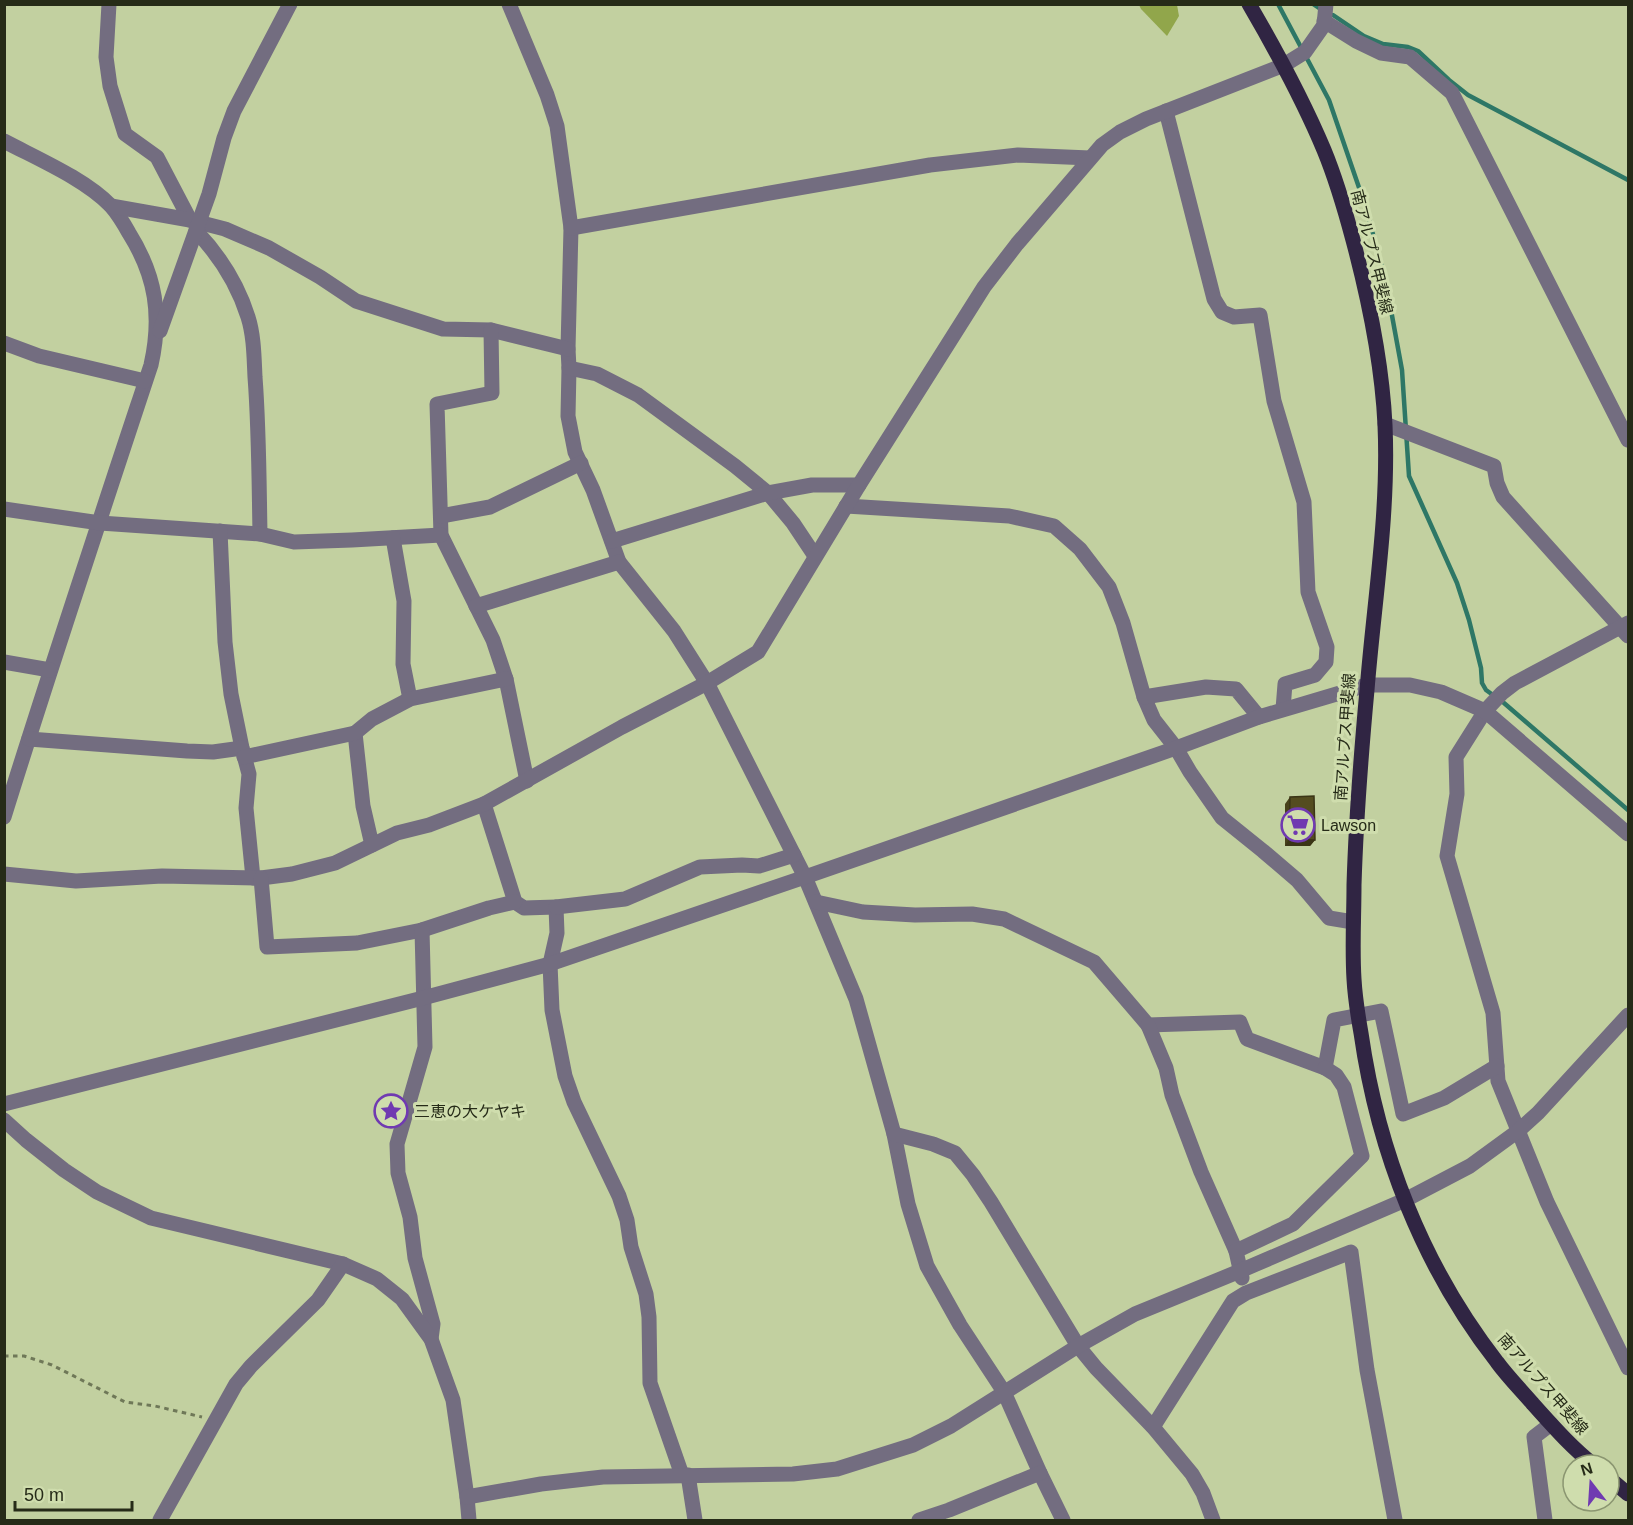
<svg xmlns="http://www.w3.org/2000/svg" width="1633" height="1525" font-family="Helvetica,'Noto Sans JP',sans-serif">
  <style>
    .forest { fill: #91a64b }
    .lines { fill: none; stroke-linecap: round; stroke-linejoin: round }
    .stream { stroke: #2e7766; stroke-width: 4.5 }
    .path { stroke: #6f7858; stroke-width: 3; stroke-dasharray: 4.5 4.5; stroke-linecap: butt }
    .minor { stroke: #736d80; stroke-width: 15 }
    .major { stroke: #302543; stroke-width: 15 }
    .wall { fill: #48411b }
    .shaded-wall { fill: #3b3516 }
    .building { fill: #544c1f; stroke: #3b3516; stroke-width: 1.5 }
    .labels { text-anchor: middle; dominant-baseline: central; stroke-width: 6; stroke-linejoin: round; paint-order: stroke }
    .street-label { font-size: 16px; fill: #262b18; stroke: #cfddad }
    .poi-label { font-size: 16px; fill: #262b18; stroke: #cfddad; text-anchor: start }
  </style>
  <rect width="100%" height="100%" fill="#c2d0a0"/>
  <!-- forest -->
  <polygon class="forest" points="1139,5 1177,5 1179,16 1167,36 1141,9"/>
  <g class="lines">
    <!-- stream -->
    <g class="stream">
      <polyline points="1278,4 1329,100 1366,208 1386,283 1402,370 1409,476 1457,583 1469,620 1481,668 1482,683 1486,690 1504,703 1628,810"/>
      <polyline points="1313,4 1319,8"/>
      <polyline points="1333,15 1364,36 1383,44 1408,47 1418,51 1449,80 1468,95 1628,180"/>
    </g>
    <!-- path -->
    <polyline class="path" points="4,1356 24,1356 52,1365 125,1402 155,1406 202,1417"/>
    <!-- minor -->
    <g class="minor">
      <polyline points="109,4 106,57 110,86 125,134 157,157 190,220"/>
      <polyline points="509,4 547,95 557,126 571,228 568,349 569,368 568,416 575,452 593,490 619,562 674,631 707,683 805,877 856,999 894,1134 908,1204 927,1266 960,1325 1004,1392 1040,1473 1063,1520"/>
      <polyline points="1324,21 1356,41 1381,53 1410,57 1452,93 1628,440"/>
      <polyline points="1166,111 1214,299 1222,312 1234,317 1260,315 1274,401 1304,502 1308,592 1327,647 1326,662 1315,675 1285,684 1283,709"/>
      <path d="M4,141C38,159 85,179 111,206C118,214 124,224 129,233C156,276 162,316 151,365C101,516 51,666 4,817"/>
      <polyline points="111,206 190,220 225,229 269,248 320,277 356,301 443,329 491,330 568,349"/>
      <polyline points="571,228 930,165 1018,155 1090,158"/>
      <path d="M196,231C219,255 238,285 248,317C254,336 254,357 255,377C259,429 259,481 260,534"/>
      <polyline points="491,330 492,393 437,404 441,535 493,640 506,679 527,781"/>
      <polyline points="160,331 209,194 224,138 234,111 290,4"/>
      <polyline points="4,343 39,356 145,381"/>
      <polyline points="569,368 597,374 638,395 735,466 768,493 793,523 815,556"/>
      <polyline points="1385,424 1494,466 1497,483 1503,497 1628,636"/>
      <polyline points="846,506 1009,516 1054,526 1080,549 1109,587 1123,623 1144,697 1154,720 1176,748 1190,772 1222,818 1263,851 1297,880 1329,918 1353,922"/>
      <polyline points="4,509 100,523 260,534 294,542 352,540 441,535"/>
      <polyline points="441,516 490,507 581,463"/>
      <polyline points="220,531 225,642 231,694 242,748 249,774 246,808 253,878"/>
      <polyline points="393,538 404,601 403,664 410,699"/>
      <polyline points="612,541 768,493 812,485 859,485"/>
      <polyline points="476,606 619,562"/>
      <polyline points="1628,623 1515,683 1502,693 1485,711 1456,757 1457,794 1447,856 1493,1013 1498,1081 1547,1202 1628,1368"/>
      <polyline points="4,662 50,670"/>
      <polyline points="1144,697 1206,687 1236,689 1259,717"/>
      <polyline points="355,733 363,806 372,845"/>
      <polyline points="29,739 187,751 213,752 242,748"/>
      <polyline points="244,757 355,733 372,719 410,699 506,679"/>
      <polyline points="484,804 515,902 524,908 556,907 557,933 550,964 552,1010 565,1076 574,1102 619,1196 627,1220 631,1247 646,1294 649,1317 650,1383 682,1475"/>
      <polyline points="4,874 76,881 162,876 261,878 292,874 335,863 397,833 429,825 484,804 622,727 707,683 758,652 859,485 984,287 1017,244 1102,145 1120,132 1146,119 1284,65 1305,52 1324,25 1326,4"/>
      <polyline points="261,878 267,947 357,943 422,930 489,908 515,902"/>
      <polyline points="816,902 863,912 915,915 972,914 1004,919 1094,962 1148,1025 1240,1022 1247,1039 1325,1068 1334,1020 1381,1011 1403,1114 1444,1098 1497,1066"/>
      <polyline points="556,907 625,899 700,867 742,865 759,866 794,855"/>
      <polyline points="422,930 425,1047 397,1144 398,1173 410,1217 415,1258 433,1324 431,1339"/>
      <polyline points="1148,1025 1166,1068 1172,1095 1201,1172 1236,1251"/>
      <polyline points="4,1104 423,998 550,964 805,877 1176,748 1259,717 1367,685 1410,685 1441,692 1485,711 1628,834"/>
      <polyline points="4,1120 26,1140 64,1170 97,1192 151,1218 343,1264 377,1279 402,1299 431,1339 453,1400 467,1497 469,1520"/>
      <polyline points="894,1134 933,1144 955,1153 973,1175 991,1202 1078,1346 1096,1368 1153,1427 1192,1474 1203,1493 1213,1520"/>
      <polyline points="1242,1278 1236,1251 1293,1224 1362,1156 1344,1087 1336,1075 1325,1068"/>
      <polyline points="1153,1427 1233,1301 1246,1293 1351,1252 1367,1370 1395,1520"/>
      <polyline points="688,1475 695,1520"/>
      <polyline points="467,1497 541,1484 603,1477 793,1474 837,1469 913,1445 951,1426 1078,1346 1135,1314 1240,1271 1405,1200 1470,1166 1518,1131 1538,1113 1628,1015"/>
      <polyline points="160,1520 236,1384 251,1366 318,1300 343,1264"/>
      <polyline points="919,1520 949,1510 1040,1473"/>
      <polyline points="1545,1520 1534,1437 1551,1424"/>
    </g>
    <!-- major -->
    <g class="major">
      <path d="M1249,4C1277,52 1303,100 1324,150C1336,179 1345,210 1353,240C1369,300 1382,362 1385,425C1389,513 1374,602 1367,690C1361,755 1356,820 1354,885C1354,916 1352,948 1354,979C1355,997 1358,1016 1361,1033C1378,1152 1423,1267 1497,1362C1508,1377 1521,1390 1533,1404C1552,1425 1571,1447 1594,1465"/>
      <polyline points="1609,1478 1628,1494"/>
    </g>
  </g>
  <!-- wall -->
  <polygon class="wall" points="1290,797 1315,840 1310,846 1285,846 1285,804"/>
  <!-- shaded-wall -->
  <polygon class="shaded-wall" points="1289,839 1315,840 1310,846 1285,846"/>
  <!-- building -->
  <polygon class="building" points="1314,796 1315,840 1289,839 1290,797"/>
  <!-- icons -->
  <defs>
    <symbol id="supermarket-ring" viewBox="-11 -11 22 22"><circle r="9.5" fill="#cfddad" stroke="#703ab1" stroke-width="1.5"/><path d="M-6-5.5h2.5l.6 2H6L4.5 2H-2.5L-4.4-4H-6ZM-1.5 3.2a1.3 1.3 0 1 0 .1 0ZM3 3.2a1.3 1.3 0 1 0 .1 0Z" fill="#703ab1"/></symbol>
    <symbol id="sight-ring" viewBox="-11 -11 22 22"><circle r="9.5" fill="#cfddad" stroke="#703ab1" stroke-width="1.5"/><path d="M0-6L1.8-2.2L6-1.7L2.9 1.2L3.7 5.4L0 3.3L-3.7 5.4L-2.9 1.2L-6-1.7L-1.8-2.2Z" fill="#703ab1"/></symbol>
  </defs>
  <g fill-rule="evenodd">
    <use href="#supermarket-ring" x="1279" y="806" width="38" height="38"/>
    <use href="#sight-ring" x="372" y="1092" width="38" height="38"/>
  </g>
  <g class="labels">
    <!-- street labels -->
    <g class="street-label">
      <text transform="translate(1372 252) rotate(76)">南アルプス甲斐線</text>
      <text transform="translate(1345 737) rotate(-86)">南アルプス甲斐線</text>
      <text transform="translate(1543 1384) rotate(49)">南アルプス甲斐線</text>
    </g>
    <!-- poi labels -->
    <g class="poi-label">
      <text x="1321" y="825">Lawson</text>
      <text x="414" y="1111">三恵の大ケヤキ</text>
    </g>
  </g>
  <!-- border -->
  <rect width="1633" height="1525" fill="none" stroke="#262b18" stroke-width="12"/>
  <!-- north arrow -->
  <g transform="translate(1591 1483) rotate(343)"><circle r="28" fill="#cfddad" stroke="#8b9671" stroke-width="1.5"/>
  <path d="M0-4.5L10 22L0 15L-10 22Z" fill="#703ab1"/>
  <text y="-9" font-size="16" font-weight="bold" text-anchor="middle" fill="#262b18">N</text>
  </g>
  <!-- scale -->
  <path d="M15 1501v9h117v-9" fill="none" stroke="#262b18" stroke-width="3"/>
  <text x="24" y="1501" font-size="18" fill="#262b18" stroke="#cfddad" stroke-width="4.5" paint-order="stroke">50 m</text>
</svg>
